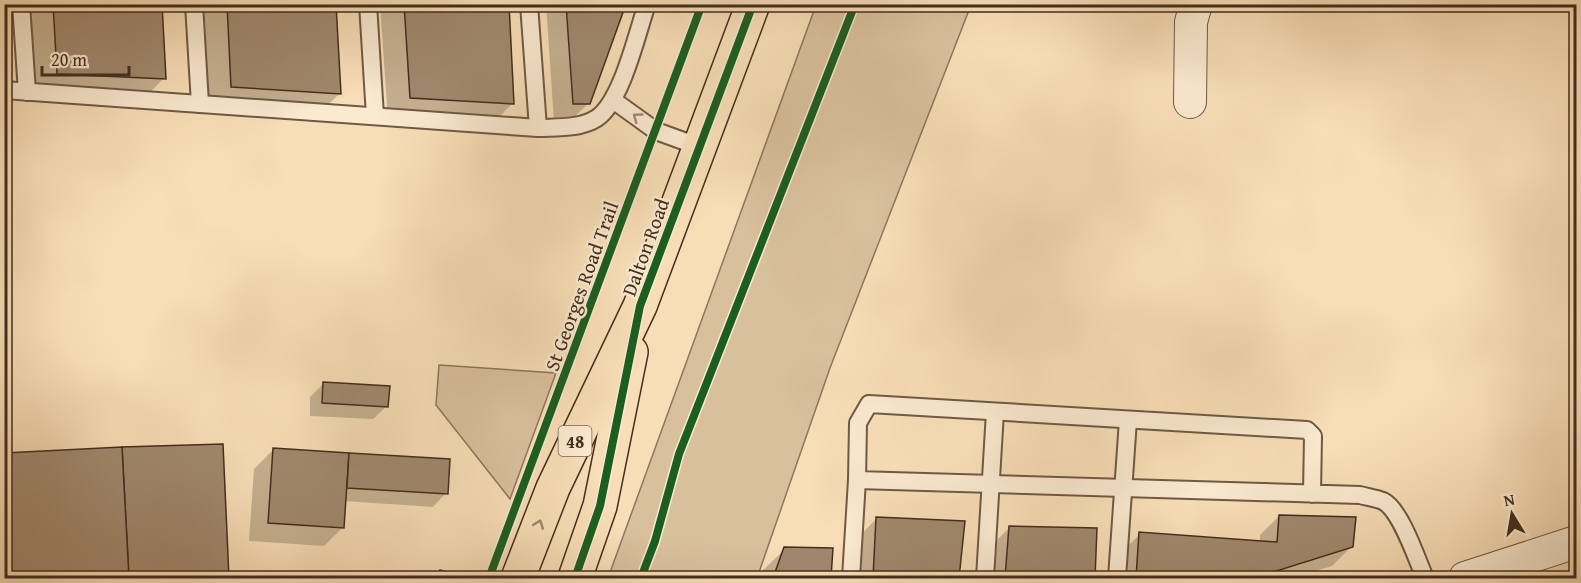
<svg xmlns="http://www.w3.org/2000/svg" width="1581" height="583" font-family="'Gentium Book Plus',serif">
  <style>
    .green { fill: #d9c09d; stroke: #8e765e; stroke-width: 1.5 }
    .shadow { fill: #0003 }
    .building { fill: #a1896e; stroke: #432d1e; stroke-width: 1.5 }
    .lines { fill: none; stroke-linecap: round; stroke-linejoin: round }
    .service-casing { stroke: #705944; stroke-width: 20 }
    .minor-casing { stroke: #705944; stroke-width: 34 }
    .primary-casing { stroke: #432d1e; stroke-width: 36 }
    .service { stroke: #faead0; stroke-width: 16 }
    .minor { stroke: #faead0; stroke-width: 32 }
    .primary { stroke: #f8deb7; stroke-width: 33 }
    .cycleway-casing { stroke: #faead0; stroke-width: 11 }
    .cycleway { stroke: #1b5e20; stroke-width: 8 }
    .oneway { stroke: #9e8c77 }
    .oneway2 { stroke: #9e866a }
    .labels { text-anchor: middle; dominant-baseline: central; stroke-width: 5; stroke-linejoin: round; paint-order: stroke }
    .shield { fill: #faead0; stroke: #7a6653; stroke-width: 1.5 }
    .shield-label { font-size: 18px; font-weight: bold; fill: #432d1e }
    .street-label { font-size: 20px; fill: #432d1e; stroke: #faead0 }
  </style>
  <rect width="100%" height="100%" fill="#f8deb7"/>
  <filter id="stains"><feTurbulence type="fractalNoise" baseFrequency=".00333" numOctaves="4"/><feColorMatrix values="0 0 0 0 .2 0 0 0 0 .09 0 0 0 0 .02 0 0 0 .5 -.17"/></filter>
  <radialGradient id="worn" r=".72"><stop offset=".6" stop-color="#630" stop-opacity="0"/><stop offset="1" stop-color="#630" stop-opacity=".3"/></radialGradient>
  <!-- green -->
  <g class="green">
    <polygon points="816,5 971,5 830,368 757,578 608,578"/>
    <polygon points="439,365 556,373 510,499 436,405"/>
  </g>
  <!-- shadow -->
  <g class="shadow">
    <polygon points="29,4 160,4 164,78 141,102 35,97"/>
    <polygon points="203,4 335,4 339,94 316,117 208,110"/>
    <polygon points="380,4 508,4 512,104 489,127 388,120"/>
    <polygon points="546,4 625,4 589,103 569,122 554,122"/>
    <polygon points="324,383 387,406 373,419 310,416 310,397"/>
    <polygon points="221,446 228,578 4,578 4,455"/>
    <polygon points="273,450 448,460 446,493 433,507 344,501 343,527 324,546 249,541 254,469"/>
    <polygon points="1279,516 1352,546 1332,566 1292,578 1119,578 1121,553 1140,534 1260,542 1260,535"/>
    <polygon points="877,518 963,522 958,578 852,578 854,542"/>
    <polygon points="1009,528 1095,529 1094,578 984,578 986,551"/>
    <polygon points="785,549 831,550 830,578 759,578 761,572"/>
  </g>
  <!-- building -->
  <g class="building">
    <polygon points="53,4 162,4 166,79 57,74"/>
    <polygon points="227,4 336,4 341,94 231,87"/>
    <polygon points="404,4 509,4 514,104 410,98"/>
    <polygon points="566,4 626,4 590,104 573,104"/>
    <polygon points="323,382 390,386 388,407 322,403"/>
    <polygon points="223,444 229,578 129,578 122,447"/>
    <polygon points="122,447 129,578 4,578 4,453"/>
    <polygon points="273,448 349,453 344,528 268,523"/>
    <polygon points="349,453 450,459 448,494 347,488"/>
    <polygon points="1279,515 1356,517 1353,547 1254,578 1136,578 1139,532 1277,542"/>
    <polygon points="876,517 965,521 959,578 873,578"/>
    <polygon points="1009,526 1097,528 1095,578 1005,578"/>
    <polygon points="784,547 833,548 831,578 773,578"/>
    <polygon points="440,570 447,572 445,578 437,578"/>
    <polygon points="451,572 457,574 456,578 449,578"/>
  </g>
  <g class="lines">
    <defs>
      <g id="service">
        <polyline points="21,4 27,92"/>
        <polyline points="194,4 200,104"/>
        <polyline points="368,4 375,116"/>
        <polyline points="529,4 538,128"/>
        <path d="M4,90L538,128C557,127 580,129 597,118C622,101 637,33 647,4"/>
        <polyline points="613,100 656,131 700,147"/>
        <path d="M1312,494L1313,436L1307,430L869,404L858,423L857,480L1360,495C1367,497 1376,498 1383,501C1401,510 1417,560 1425,578"/>
        <polyline points="851,578 857,480"/>
        <polyline points="985,578 995,412"/>
        <polyline points="1117,578 1128,420"/>
      </g>
      <g id="minor">
        <polyline points="1190,102 1191,22 1196,4"/>
        <polyline points="1465,578 1576,542"/>
      </g>
      <g id="primary">
        <polyline points="518,578 553,488 640,306 753,4"/>
        <polyline points="575,578 600,506 631,352"/>
      </g>
    </defs>
    <!-- service casing -->
    <use href="#service" class="service-casing"/>
    <!-- minor casing -->
    <use href="#minor" class="minor-casing"/>
    <!-- primary casing -->
    <use href="#primary" class="primary-casing"/>
    <!-- service -->
    <use href="#service" class="service"/>
    <!-- minor -->
    <use href="#minor" class="minor"/>
    <!-- primary -->
    <use href="#primary" class="primary"/>
    <defs>
      <g id="cycleway">
        <polyline points="489,578 702,4"/>
        <polyline points="575,578 600,506 640,306 753,4"/>
        <polyline points="641,578 655,541 679,454 855,4"/>
      </g>
    </defs>
    <!-- cycleway casing -->
    <use href="#cycleway" class="cycleway-casing"/>
    <!-- cycleway -->
    <use href="#cycleway" class="cycleway"/>
  </g>
  <!-- one-way arrows -->
  <defs><path id="oneway-chevron" d="M-2-3.5L2.5 0L-2 3.5" fill="none" stroke-width="1.6" stroke-linecap="round" stroke-linejoin="round" transform="scale(1.5)"/></defs>
  <use class="oneway" href="#oneway-chevron" transform="translate(637 117) rotate(-144)"/>
  <use class="oneway2" href="#oneway-chevron" transform="translate(539 524) rotate(-69)"/>
  <g class="labels">
    <!-- shield labels -->
    <rect class="shield" x="558.5" y="426" width="33" height="30" rx="4.5"/>
    <g class="shield-label">
      <text x="575" y="441">48</text>
    </g>
    <!-- street labels -->
    <g class="street-label">
      <text transform="translate(645 247) rotate(-70)">Dalton Road</text>
      <text transform="translate(581 286) rotate(-70)">St Georges Road Trail</text>
    </g>
  </g>
  <!-- margin -->
  <rect width="1581" height="583" fill="none" stroke="#f8deb7" stroke-width="24"/>
  <rect x="6" y="6" width="1569" height="571" fill="none" stroke="#432d1e" stroke-width="3"/>
  <rect x="12" y="12" width="1557" height="559" fill="none" stroke="#432d1e" stroke-width="1.5"/>
  <!-- north arrow -->
  <g transform="translate(1512 514) rotate(349)" stroke="#faead0" stroke-width="4.5" paint-order="stroke">
  <path d="M0-4.5L10 22L0 15L-10 22Z" fill="#432d1e"/>
  <text y="-9" font-size="16" font-weight="bold" text-anchor="middle" fill="#432d1e">N</text>
  </g>
  <!-- scale -->
  <path d="M42 66v9h87v-9" fill="none" stroke="#432d1e" stroke-width="3"/>
  <text x="51" y="66" font-size="18" fill="#432d1e" stroke="#faead0" stroke-width="4.5" paint-order="stroke">20 m</text>
  <rect width="100%" height="100%" filter="url(#stains)"/>
  <rect width="100%" height="100%" fill="url(#worn)"/>
</svg>
